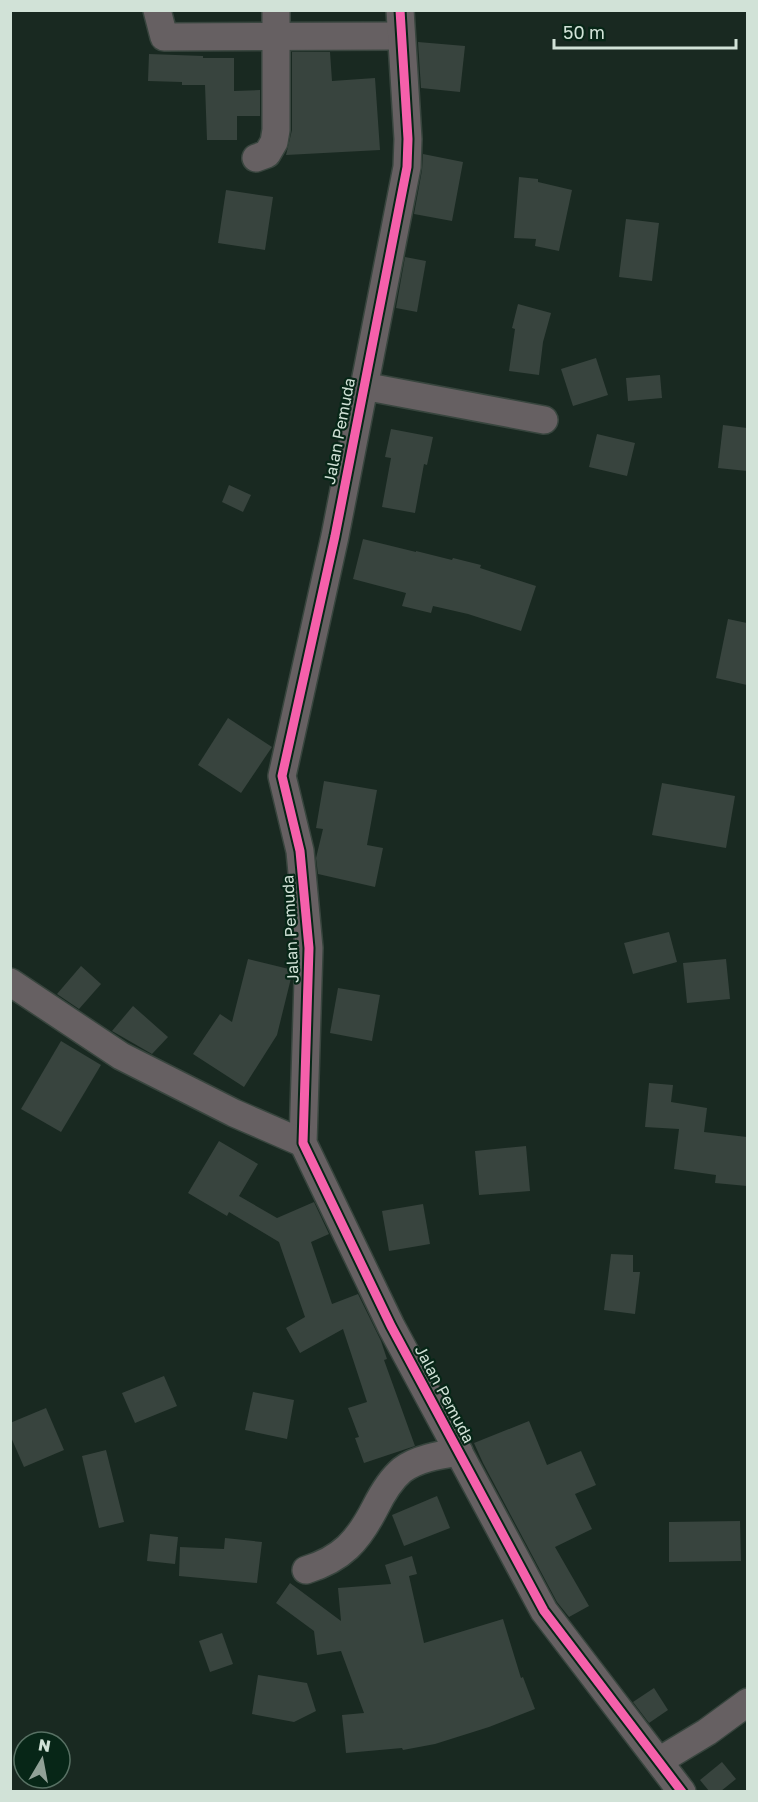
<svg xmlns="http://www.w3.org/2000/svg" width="758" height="1802" font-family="'Golos Text',sans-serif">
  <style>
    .building { fill: #38443e }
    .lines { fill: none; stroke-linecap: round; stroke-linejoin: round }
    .street-casing { stroke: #38453e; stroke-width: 30 }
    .street { stroke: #666062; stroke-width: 27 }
    .cycleway-casing { stroke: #072617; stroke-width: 13 }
    .cycleway { stroke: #f560ab; stroke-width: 9 }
    .labels { text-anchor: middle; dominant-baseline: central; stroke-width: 4.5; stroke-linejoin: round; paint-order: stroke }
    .street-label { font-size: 16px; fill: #d1e2d7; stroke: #072617 }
  </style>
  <rect width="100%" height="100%" fill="#192921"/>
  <!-- building -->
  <g class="building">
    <polygon points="418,42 465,46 460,92 421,88"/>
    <polygon points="292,52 330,52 332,81 375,78 380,150 286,155 292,130"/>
    <polygon points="149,54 203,56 203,58 234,58 234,91 260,90 260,116 237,116 237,140 207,140 205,85 182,85 182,82 148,81"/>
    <polygon points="423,154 463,162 452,221 414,214 422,170"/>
    <polygon points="519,177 538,179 538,182 572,190 559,251 535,246 536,239 514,238"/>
    <polygon points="226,190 273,197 265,250 218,243"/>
    <polygon points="626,219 659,223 652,281 619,277"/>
    <polygon points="405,257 426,261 417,312 396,308"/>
    <polygon points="518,304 551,313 543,342 539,375 509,371 515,329 512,328"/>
    <polygon points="596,358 608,395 573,406 561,369"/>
    <polygon points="660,375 662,398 628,401 626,378"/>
    <polygon points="723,425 747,428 747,471 718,468"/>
    <polygon points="391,429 433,437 427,465 424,464 415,513 382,507 391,458 385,457"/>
    <polygon points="597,434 635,443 627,476 589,467"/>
    <polygon points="229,485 251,495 243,512 222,502"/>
    <polygon points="363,539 416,552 416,551 452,560 453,558 481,565 480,568 536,586 521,631 468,614 433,606 431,613 402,606 406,593 353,579"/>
    <polygon points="728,619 747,623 747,685 716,678"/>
    <polygon points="228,718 272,747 241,793 198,765"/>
    <polygon points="324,781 377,790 367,845 383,848 375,887 318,874 316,858 323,829 316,828"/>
    <polygon points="662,783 735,796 726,848 652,835"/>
    <polygon points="669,932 677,962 633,974 624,943"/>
    <polygon points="248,959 293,970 277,1035 244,1087 193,1054 220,1014 232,1022"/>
    <polygon points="726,959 730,999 687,1003 683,963"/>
    <polygon points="81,966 101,984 79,1009 57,994"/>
    <polygon points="338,988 380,995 372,1041 330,1033"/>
    <polygon points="133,1006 168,1037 152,1054 112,1031"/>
    <polygon points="61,1041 101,1065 61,1132 21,1109"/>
    <polygon points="649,1083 673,1085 671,1102 707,1108 704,1132 747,1137 747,1186 715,1183 716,1175 674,1169 679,1129 645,1127"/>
    <polygon points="219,1141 258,1164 239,1196 277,1218 314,1202 329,1234 311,1242 332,1304 358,1294 381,1341 387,1359 384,1360 415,1446 364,1463 355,1438 359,1437 348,1408 367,1402 343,1329 300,1353 286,1328 305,1317 279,1242 229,1212 227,1216 188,1193"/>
    <polygon points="526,1146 530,1191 479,1195 475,1151"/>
    <polygon points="423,1204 430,1244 389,1251 382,1211"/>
    <polygon points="611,1254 633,1255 633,1272 640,1272 635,1314 604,1310"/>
    <polygon points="164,1376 177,1406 135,1423 122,1393"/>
    <polygon points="253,1392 294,1400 287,1439 245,1430"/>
    <polygon points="46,1408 64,1450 24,1467 10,1435 10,1423"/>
    <polygon points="529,1421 547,1465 581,1451 596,1485 575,1494 592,1529 555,1547 589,1606 569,1617 557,1602 483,1463 474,1443"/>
    <polygon points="106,1450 124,1522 99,1528 82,1456"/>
    <polygon points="437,1496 450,1528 404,1546 392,1515"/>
    <polygon points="740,1521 741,1561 669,1562 669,1522"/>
    <polygon points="150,1534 178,1537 175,1564 147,1561"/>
    <polygon points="225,1538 262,1542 257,1583 179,1576 180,1547 224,1549"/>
    <polygon points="412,1556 417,1574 409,1576 424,1643 503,1619 521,1678 523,1677 535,1709 489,1727 435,1744 403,1750 402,1748 346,1753 342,1715 364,1713 341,1651 317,1655 314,1631 276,1603 290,1583 341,1621 338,1588 391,1584 385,1565"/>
    <polygon points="222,1633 233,1664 210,1672 199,1641"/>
    <polygon points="258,1675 307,1683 316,1711 294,1722 252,1714"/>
    <polygon points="654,1688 668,1710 649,1723 633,1702"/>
    <polygon points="722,1762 736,1779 721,1791 709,1791 700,1780"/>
  </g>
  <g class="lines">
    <defs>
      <g id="street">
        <polyline points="157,10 164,37 401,36"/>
        <polyline points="400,10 408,139 407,167 335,536 282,776 300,851 309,948 303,1143 391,1326 544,1611 682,1792"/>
        <polyline points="256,158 267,154 274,142 276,130 276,10"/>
        <polyline points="363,386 544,420"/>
        <polyline points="10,982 121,1056 234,1113 303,1143"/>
        <path d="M306,1570C342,1559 358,1541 375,1508C382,1494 390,1480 402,1470C418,1458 440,1455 459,1452"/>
        <polyline points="659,1761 707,1732 748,1702"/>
      </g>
    </defs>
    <!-- street casing -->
    <use href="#street" class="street-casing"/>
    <!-- street -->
    <use href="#street" class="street"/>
    <defs>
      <polyline id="cycleway" points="400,10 408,139 407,167 335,536 282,776 300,851 309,948 303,1143 391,1326 544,1611 682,1792"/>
    </defs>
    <!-- cycleway casing -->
    <use href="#cycleway" class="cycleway-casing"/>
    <!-- cycleway -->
    <use href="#cycleway" class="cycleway"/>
  </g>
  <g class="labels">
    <!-- street labels -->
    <g class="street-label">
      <text transform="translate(339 431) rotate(-79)">Jalan Pemuda</text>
      <text transform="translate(290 929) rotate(-93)">Jalan Pemuda</text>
      <text transform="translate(445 1394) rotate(62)">Jalan Pemuda</text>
    </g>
  </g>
  <!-- border -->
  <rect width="758" height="1802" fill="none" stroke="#d1e2d7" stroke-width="24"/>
  <!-- north arrow -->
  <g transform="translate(42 1760) rotate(10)"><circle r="28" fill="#072617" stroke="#587164" stroke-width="1.5"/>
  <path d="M0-4.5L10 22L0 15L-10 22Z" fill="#91a197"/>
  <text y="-9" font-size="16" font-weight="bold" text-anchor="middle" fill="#d1e2d7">N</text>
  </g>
  <!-- scale -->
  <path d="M554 39v9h182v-9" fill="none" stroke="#d1e2d7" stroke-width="3"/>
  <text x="563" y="39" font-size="18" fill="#d1e2d7" stroke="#072617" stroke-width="4.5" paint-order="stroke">50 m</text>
</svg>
